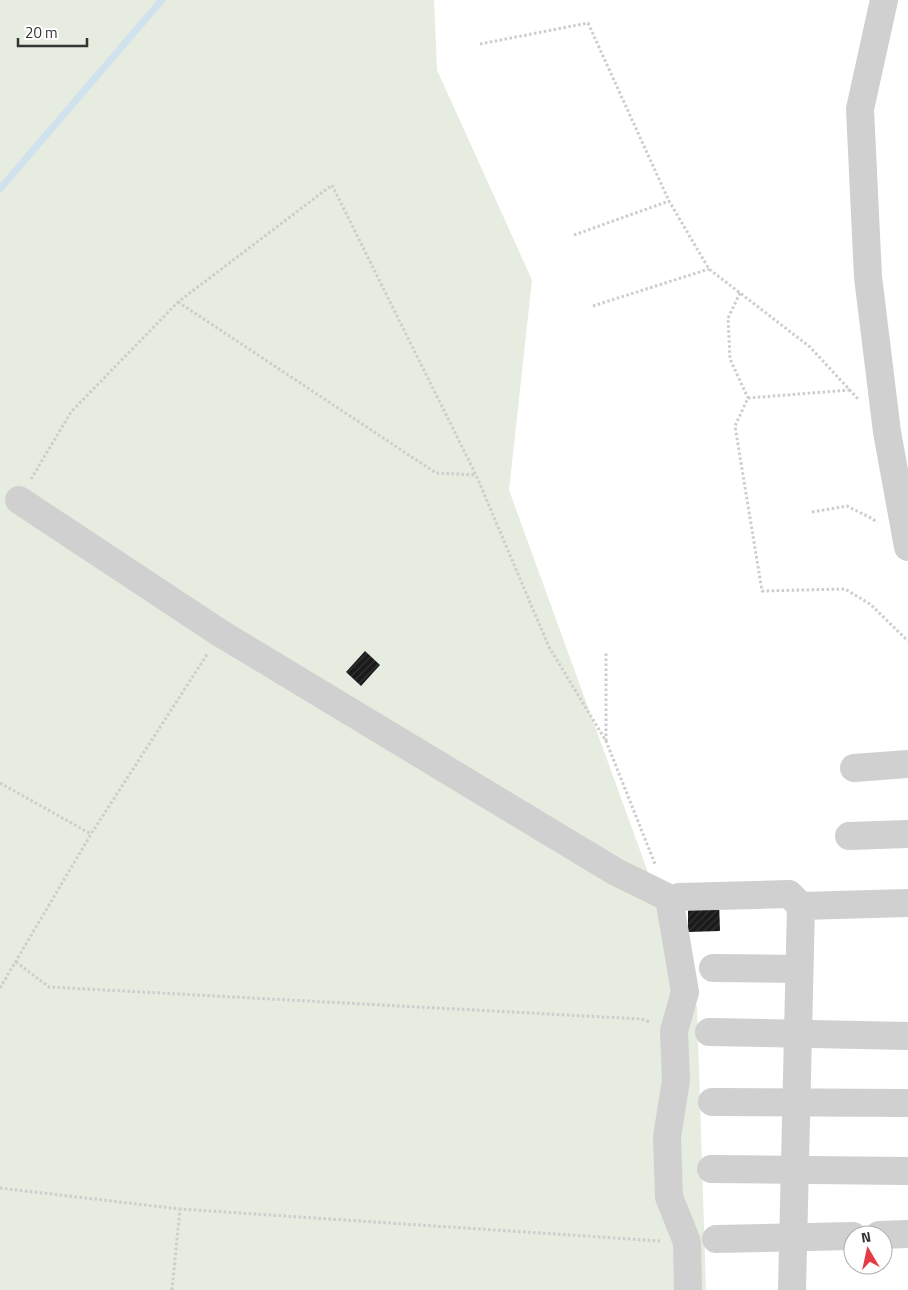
<svg xmlns="http://www.w3.org/2000/svg" width="908" height="1290" font-family="'Titillium Web',sans-serif">
  <style>
    .garden { fill: #e6ecdf }
    .lines { fill: none; stroke-linecap: round; stroke-linejoin: round }
    .stream { stroke: #cfe2ee; stroke-width: 7 }
    .building { fill: url(#building-hatch) }
    .path { stroke: #cdcdcd; stroke-width: 3; stroke-dasharray: 2.5 2.5; stroke-linecap: butt }
    .minor { stroke: #d0d0d0; stroke-width: 28 }
  </style>
  <defs>
    <pattern id="building-hatch" width="6" height="6" patternUnits="userSpaceOnUse" patternTransform="scale(1.25)"><rect width="6" height="6" fill="#1a1a1a"/><path d="M-1 1l2-2M0 6l6-6M5 7l2-2" fill="none" stroke="#333"/></pattern>
  </defs>
  <rect width="100%" height="100%" fill="#fff"/>
  <!-- garden -->
  <polygon class="garden" points="0,0 434,0 437,70 532,280 509,490 697,1007 706,1290 0,1290"/>
  <g class="lines">
    <!-- stream -->
    <polyline class="stream" points="0,189 162,0"/>
  </g>
  <!-- building -->
  <g class="building">
    <polygon points="365,651 380,665 361,686 346,672"/>
    <polygon points="719,901 720,931 688,932 688,902"/>
  </g>
  <g class="lines">
    <!-- path -->
    <g class="path">
      <polyline points="480,44 588,23 669,201 709,269 810,347 858,399"/>
      <polyline points="574,235 669,201"/>
      <polyline points="740,293 728,318 730,359 748,398"/>
      <polyline points="178,302 436,473 476,475"/>
      <polyline points="593,306 709,269"/>
      <polyline points="850,390 748,398 735,426 762,591 845,589 870,604 908,641"/>
      <polyline points="31,479 71,412 178,302 332,185 476,475 549,647 606,741 655,864"/>
      <polyline points="812,512 847,506 873,519 877,523"/>
      <polyline points="606,741 606,652"/>
      <polyline points="0,783 91,834"/>
      <polyline points="16,962 49,987 641,1019 650,1022"/>
      <polyline points="0,988 91,834 208,653"/>
      <polyline points="0,1188 180,1209 660,1241"/>
      <polyline points="172,1290 180,1209"/>
    </g>
    <!-- minor -->
    <g class="minor">
      <polyline points="884,0 860,109 868,277 887,432 908,547"/>
      <polyline points="19,500 220,633 616,872 669,898 685,992 674,1031 676,1080 667,1137 669,1197 687,1242 688,1290"/>
      <polyline points="854,768 908,764"/>
      <polyline points="849,836 908,834"/>
      <polyline points="679,897 789,894 801,906"/>
      <polyline points="713,968 799,969"/>
      <polyline points="709,1032 908,1036"/>
      <polyline points="712,1102 908,1103"/>
      <polyline points="711,1169 908,1171"/>
      <polyline points="879,1235 908,1234"/>
      <polyline points="716,1239 853,1236"/>
      <polyline points="792,1290 801,906 908,903"/>
    </g>
  </g>
  <!-- north arrow -->
  <g transform="translate(868 1250) rotate(351)"><circle r="24" fill="#ffffff" stroke="#adadad"/>
  <path d="M0-4L9 19L0 12L-9 19Z" fill="#e63946"/>
  <text y="-8" font-size="14" font-weight="bold" text-anchor="middle" fill="#333333">N</text>
  </g>
  <!-- scale -->
  <path d="M18 38v8h69v-8" fill="none" stroke="#333333" stroke-width="2.5"/>
  <text x="25" y="38" font-size="15" fill="#333333" stroke="#ffffff" stroke-width="4" paint-order="stroke">20 m</text>
</svg>
